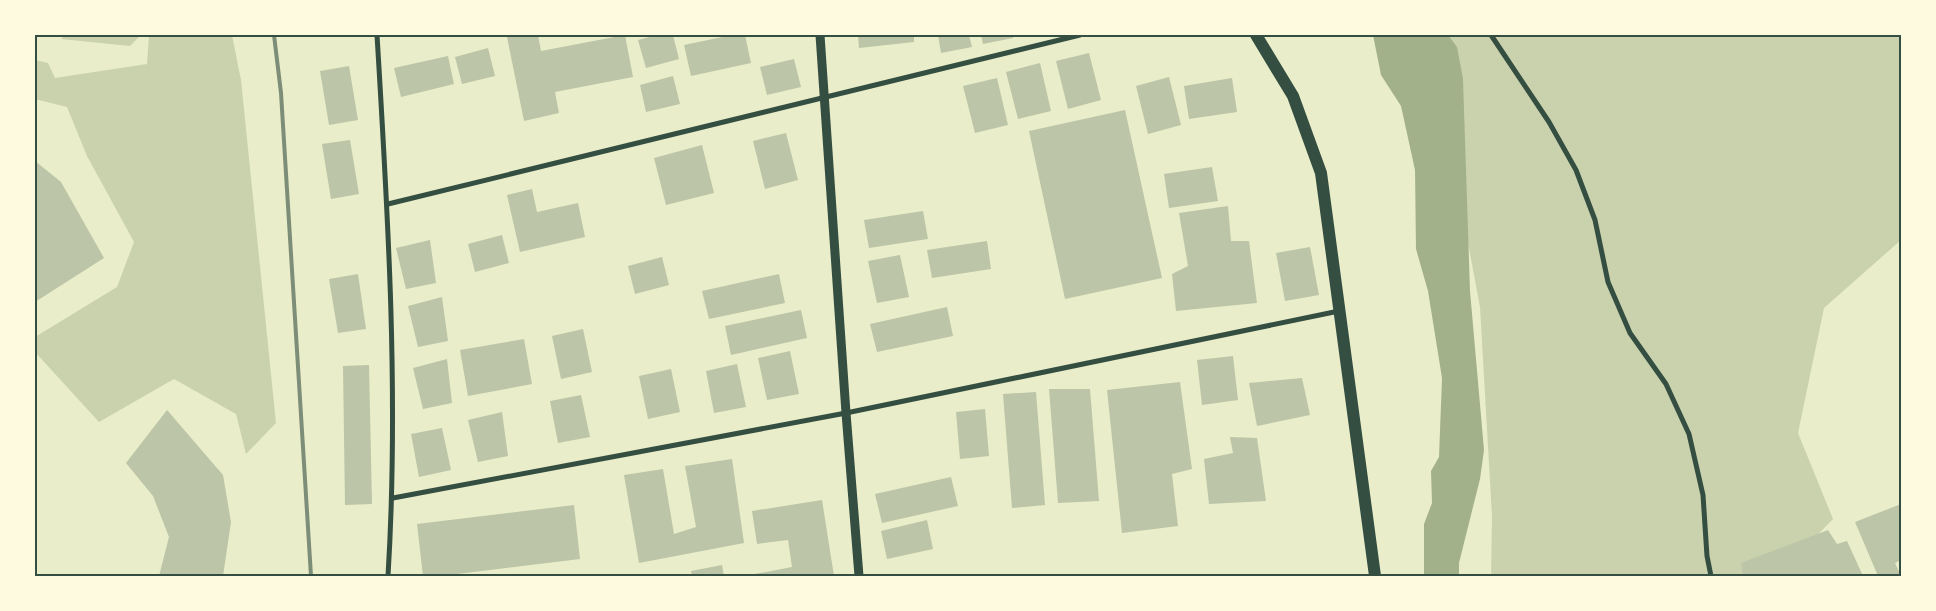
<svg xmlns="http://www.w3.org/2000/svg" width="1936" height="611" font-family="Karla,sans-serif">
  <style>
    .green { fill: #cad2ad }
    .water { fill: #a3b18a }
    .building { fill: #bcc5a7 }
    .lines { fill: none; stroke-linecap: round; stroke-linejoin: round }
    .minor { stroke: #344e41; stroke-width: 5 }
    .tertiary { stroke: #344e41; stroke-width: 9 }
    .primary { stroke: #344e41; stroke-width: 12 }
    .rail { stroke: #7c8e77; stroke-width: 4 }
    .neatline { fill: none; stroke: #344e41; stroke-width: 2 }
  </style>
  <rect width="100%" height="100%" fill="#e9edc9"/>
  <!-- green -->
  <g class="green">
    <polygon points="66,35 141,35 130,46 61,39"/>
    <polygon points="149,35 232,35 241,80 276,423 246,454 236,414 174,379 99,422 35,352 35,337 117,287 134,242 87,156 67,107 35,99 35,60 48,63 55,78 147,64"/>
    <polygon points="1429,35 1901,35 1901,240 1824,308 1798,433 1833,519 1789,564 1763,576 1491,576 1492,516 1480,307"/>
  </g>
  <!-- water -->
  <polygon class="water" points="1373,35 1448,35 1457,47 1463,79 1470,291 1484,450 1480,479 1459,563 1459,576 1424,576 1424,524 1432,503 1431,471 1439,457 1442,378 1428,291 1416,249 1415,170 1401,106 1381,75"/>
  <!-- building -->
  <g class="building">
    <polygon points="515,35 538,35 541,51 625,35 633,77 555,92 559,113 524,121 507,37"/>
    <polygon points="657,35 673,35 679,59 646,68 638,40"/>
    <polygon points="732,35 745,35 751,63 691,76 684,45"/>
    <polygon points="858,35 914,35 914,42 859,48"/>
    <polygon points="938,35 969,35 972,47 941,53"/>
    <polygon points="981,35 1013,35 1013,38 983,44"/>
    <polygon points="488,48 495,76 462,84 455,57"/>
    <polygon points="1089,53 1101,100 1068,109 1056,61"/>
    <polygon points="448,56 454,84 401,97 394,68"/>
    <polygon points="794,59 801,87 767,95 760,67"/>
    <polygon points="1040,63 1051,111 1018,119 1006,72"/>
    <polygon points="349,66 358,120 329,125 320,71"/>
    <polygon points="673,76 680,104 646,112 640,85"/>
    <polygon points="1169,77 1181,125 1148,134 1136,86"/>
    <polygon points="997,78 1008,125 975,133 963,86"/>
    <polygon points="1232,78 1237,112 1189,119 1184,86"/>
    <polygon points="1125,110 1162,278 1065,299 1029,131"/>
    <polygon points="786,133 798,180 765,189 753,141"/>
    <polygon points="350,140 359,194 331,199 322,144"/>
    <polygon points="702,145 714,193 666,205 654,158"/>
    <polygon points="35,161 61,182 104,258 35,302"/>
    <polygon points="1212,167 1218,201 1169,208 1164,174"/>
    <polygon points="532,189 537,212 578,203 585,237 520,252 507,195"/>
    <polygon points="1228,206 1231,241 1249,241 1257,303 1176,311 1172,274 1188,266 1179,213"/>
    <polygon points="923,211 928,239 869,248 864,220"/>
    <polygon points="502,235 509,263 475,272 468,244"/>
    <polygon points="430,240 436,283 406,289 396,248"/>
    <polygon points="987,241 991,269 932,278 927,250"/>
    <polygon points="1310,247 1319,295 1285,301 1276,253"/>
    <polygon points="900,255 909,297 877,303 868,261"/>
    <polygon points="662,257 669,285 635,294 628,266"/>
    <polygon points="358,274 366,329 338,333 329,279"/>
    <polygon points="779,274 785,303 709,319 702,291"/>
    <polygon points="442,297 448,341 418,347 408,306"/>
    <polygon points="947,307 953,336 877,352 870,324"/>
    <polygon points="801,310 807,338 731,355 725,326"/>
    <polygon points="583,329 592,372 561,379 552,336"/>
    <polygon points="524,339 532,384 468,396 460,350"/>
    <polygon points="790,351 799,394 767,400 758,358"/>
    <polygon points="1233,356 1238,400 1202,405 1197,360"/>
    <polygon points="447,359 452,403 423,409 413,368"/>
    <polygon points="737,364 746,407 714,413 706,371"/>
    <polygon points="369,365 372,504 345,505 343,366"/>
    <polygon points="671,369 680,412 648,419 639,376"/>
    <polygon points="1302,378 1310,415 1257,426 1249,383"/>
    <polygon points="1180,382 1192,469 1172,474 1178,526 1122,533 1107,390"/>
    <polygon points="1049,389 1090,389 1099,501 1058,503"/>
    <polygon points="1036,392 1045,505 1012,508 1003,394"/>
    <polygon points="581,395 590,437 558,443 550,401"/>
    <polygon points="985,409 989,456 960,459 956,412"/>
    <polygon points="167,410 223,475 231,522 223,576 159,576 169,537 153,496 126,463"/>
    <polygon points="502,412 508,456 478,462 468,420"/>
    <polygon points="442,428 451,470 419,477 411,434"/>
    <polygon points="1230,437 1257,438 1266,501 1209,504 1204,459 1233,453"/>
    <polygon points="732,459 744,543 639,563 624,475 663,469 674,534 696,527 685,466"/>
    <polygon points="951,477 958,506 882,523 875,494"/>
    <polygon points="822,500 834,576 744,576 792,567 788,540 757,544 752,511"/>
    <polygon points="1901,504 1901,560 1895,563 1901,576 1878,576 1855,522"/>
    <polygon points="574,505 580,559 441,576 423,576 417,524"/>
    <polygon points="927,520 933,549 887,559 881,531"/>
    <polygon points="1828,530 1837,544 1847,541 1863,576 1743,576 1741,563"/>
    <polygon points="722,565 724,576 692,576 691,571"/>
  </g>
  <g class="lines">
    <!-- minor -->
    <g class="minor">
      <path d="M377,35C388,215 399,396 388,576"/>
      <polyline points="1491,35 1549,122 1576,170 1595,220 1608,282 1630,333 1666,384 1689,434 1703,495 1707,556 1711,576"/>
      <polyline points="388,204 1080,35"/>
      <polyline points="393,498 846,413 1339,311"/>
    </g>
    <!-- tertiary -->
    <polyline class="tertiary" points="820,35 846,413 859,576"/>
    <!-- primary -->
    <polyline class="primary" points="1256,35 1293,96 1321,173 1375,576"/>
    <!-- rail -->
    <polyline class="rail" points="274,35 281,93 311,576"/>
  </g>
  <!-- border -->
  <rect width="1936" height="611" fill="none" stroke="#fefae0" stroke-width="72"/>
  <rect x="36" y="36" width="1864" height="539" class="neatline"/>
</svg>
